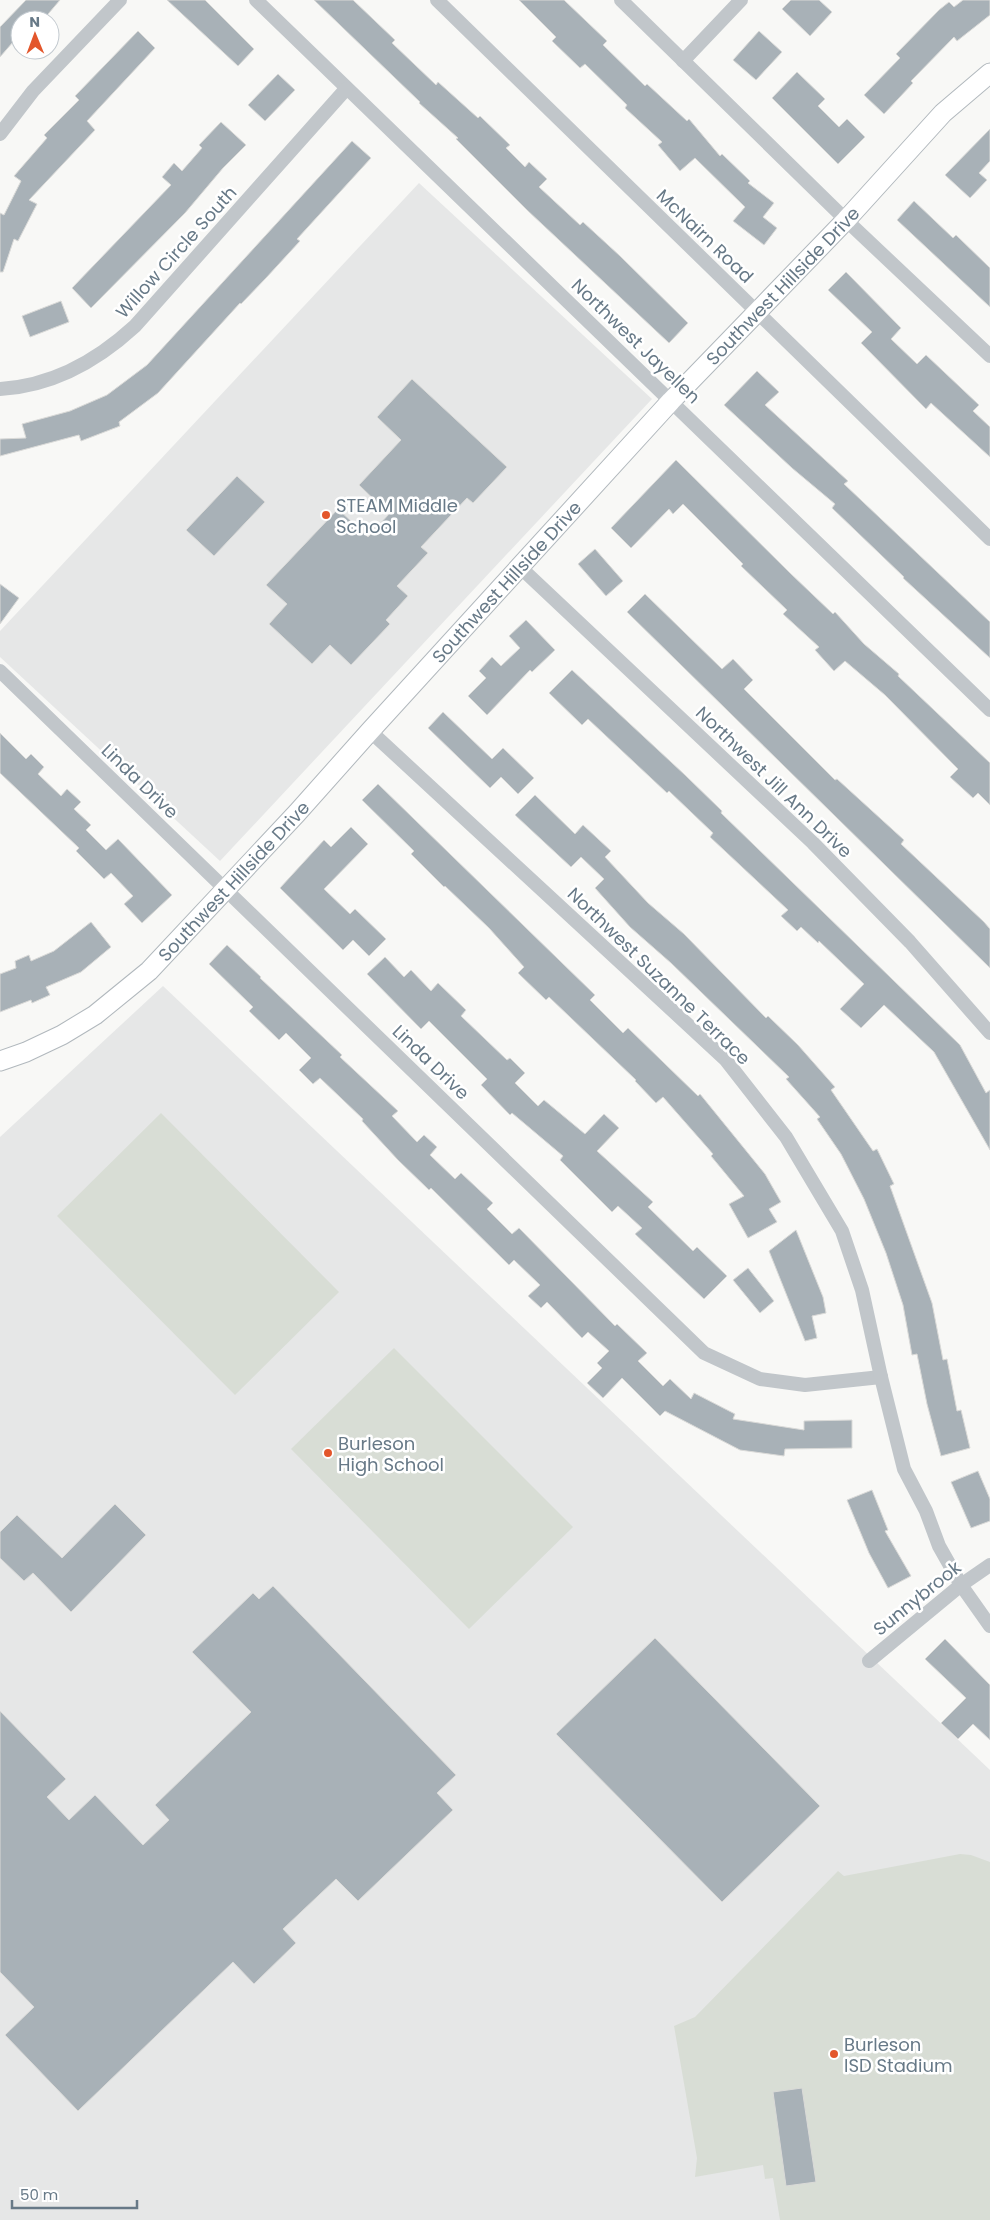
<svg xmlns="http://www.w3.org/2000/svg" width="990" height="2220" viewBox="0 0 990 2220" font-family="Poppins,sans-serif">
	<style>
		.built { fill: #e6e7e7 }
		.green { fill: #d8ddd5 }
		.building { fill: #a8b1b7; stroke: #dadad8 }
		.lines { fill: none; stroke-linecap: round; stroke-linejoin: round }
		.secondary-casing { stroke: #b1b8bd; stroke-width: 21 }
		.street { stroke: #c1c6ca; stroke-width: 14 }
		.secondary { stroke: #fff; stroke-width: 19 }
		.poi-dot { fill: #e3562b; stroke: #fff; stroke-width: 2 }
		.labels { text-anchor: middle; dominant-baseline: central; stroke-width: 5; stroke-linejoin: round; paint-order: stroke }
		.street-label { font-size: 18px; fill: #677987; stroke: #fff }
		.poi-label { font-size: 18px; fill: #677987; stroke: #fff; text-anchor: start }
	</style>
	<rect width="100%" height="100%" fill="#f8f8f6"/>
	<g class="built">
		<polygon points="419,183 652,399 220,861 0,657 0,631"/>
		<polygon points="163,986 990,1770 990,2220 0,2220 0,1137"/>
	</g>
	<g class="green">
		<polygon points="161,1113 339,1292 235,1395 57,1216"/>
		<polygon points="394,1348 573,1527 469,1629 291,1449"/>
		<polygon points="960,1854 971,1855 990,1862 990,2220 780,2220 773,2178 765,2179 763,2165 695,2177 697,2158 674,2026 695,2017 838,1871 844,1876"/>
	</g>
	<g class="building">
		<polygon points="26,0 60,0 43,20 20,20 20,34 0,57 0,27"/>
		<polygon points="167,0 205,0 254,49 238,66"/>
		<polygon points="314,0 353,0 395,40 392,43 436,85 438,82 478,118 480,116 510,145 506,148 525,167 529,162 547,179 539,187 580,225 583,222 620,256 688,323 669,343 527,210 456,139 458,138 419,103 420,102"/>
		<polygon points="519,0 564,0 607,41 603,45 645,86 647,84 687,121 689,119 720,156 722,154 750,181 748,183 774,203 763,217 777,228 764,245 733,221 745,207 695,158 680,171 658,145 662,142 625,108 627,105 585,64 580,68 552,41 556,37"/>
		<polygon points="791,0 819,0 832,12 810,36 782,9"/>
		<polygon points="963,0 990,0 990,15 957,41 954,37 911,81 913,83 884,114 864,95 900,58 896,54 939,10 949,2 954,7"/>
		<polygon points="138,31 155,48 87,121 95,130 29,200 37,204 18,241 14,239 3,272 0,272 0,213 4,215 21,181 14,176 47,138 44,135 79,100 75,96"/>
		<polygon points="759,31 782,52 756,80 733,60"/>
		<polygon points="797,72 825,99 818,106 839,127 847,119 865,137 838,164 772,98"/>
		<polygon points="278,74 295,90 265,121 248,105"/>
		<polygon points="221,122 246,145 223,168 185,213 91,308 72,288 171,185 162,177 174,163 182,171 202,148 199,145"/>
		<polygon points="990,129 990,161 979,173 987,180 970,198 945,175"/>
		<polygon points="352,141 371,158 297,239 300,241 266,278 241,304 240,303 158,393 119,422 120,426 81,441 79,435 0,456 0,439 26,438 22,424 70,411 107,395 147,365"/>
		<polygon points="914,201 953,238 956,235 990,268 990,307 897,220"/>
		<polygon points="846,272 901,328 891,339 917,364 926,355 979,405 973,411 990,427 990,457 931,403 926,409 861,343 872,332 828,290"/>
		<polygon points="61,301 69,322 30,337 22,316"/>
		<polygon points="757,371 779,392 765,405 848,481 844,484 990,622 990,658 903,578 904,577 832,508 835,504 792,468 724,405"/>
		<polygon points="412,379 507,467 473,503 467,498 421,547 428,553 397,586 408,596 386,620 390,624 351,665 330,645 312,664 269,624 287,604 266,585 338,509 368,537 389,514 359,485 401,440 377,417"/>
		<polygon points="676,460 790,573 833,614 835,612 864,644 899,674 898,676 990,763 990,805 978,793 973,798 950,777 958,769 885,695 845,661 834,671 815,650 819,647 783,614 787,610 741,566 743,564 683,504 673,514 669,509 631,548 611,528"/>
		<polygon points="237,476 265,502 214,556 186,530"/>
		<polygon points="595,549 623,581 606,596 578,564"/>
		<polygon points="0,584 19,598 0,624"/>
		<polygon points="645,594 722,669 733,659 753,680 744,689 835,780 837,779 904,840 901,844 984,922 990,929 990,968 627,612"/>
		<polygon points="526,620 555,650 532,672 530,670 487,715 468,696 486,678 479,671 492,657 501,666 520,648 509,636"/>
		<polygon points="572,670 685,775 722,811 721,813 960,1045 986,1093 990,1090 990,1150 934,1052 884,1005 861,1028 840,1009 864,984 819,941 818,943 801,927 797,931 781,916 788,910 710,837 713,833 669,791 667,793 588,719 582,725 549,693"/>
		<polygon points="443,712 492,759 503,748 534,778 518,794 501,777 490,788 428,728"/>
		<polygon points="0,733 26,759 31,754 44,767 38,774 61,796 67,789 81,802 74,809 91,825 86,830 106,850 118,839 172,895 142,923 124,904 133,896 111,873 104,879 76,851 79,848 0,773"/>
		<polygon points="378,784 595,995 590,1000 623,1033 628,1028 698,1096 700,1094 765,1174 781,1202 769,1209 777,1222 748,1238 729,1204 744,1196 711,1156 713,1154 663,1097 656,1103 635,1081 636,1080 549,997 546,1000 518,973 524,967 489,928 445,886 444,887 411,854 414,851 362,800"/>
		<polygon points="535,795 575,834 583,825 611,851 605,857 648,903 684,934 766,1018 768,1016 798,1045 835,1087 831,1090 873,1151 877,1149 894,1184 890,1186 932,1303 943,1360 947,1359 957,1411 961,1410 970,1448 941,1456 927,1404 917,1354 912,1355 903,1305 886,1253 864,1199 841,1154 817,1119 820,1117 786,1079 789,1077 671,963 630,927 595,888 604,879 581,857 571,867 515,815"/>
		<polygon points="351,827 368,844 324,889 350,914 355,909 386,939 369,956 353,940 343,950 280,888 324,840 331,847"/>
		<polygon points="91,922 111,947 81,972 46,987 50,995 32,1003 31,1000 0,1012 0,974 16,968 15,961 29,955 31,961 54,951"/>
		<polygon points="227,945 261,977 260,978 342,1055 340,1057 398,1111 392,1116 417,1142 424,1135 437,1147 430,1155 455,1179 461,1173 493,1203 487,1209 512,1234 519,1228 615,1326 617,1324 647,1353 638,1361 663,1386 670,1379 691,1399 694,1393 735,1414 733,1419 804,1430 804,1421 852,1420 852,1448 785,1449 784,1456 740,1450 665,1411 660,1416 622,1378 603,1398 587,1383 602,1368 597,1363 609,1351 588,1332 582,1338 547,1302 541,1308 528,1296 540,1285 514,1260 509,1265 431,1188 429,1190 398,1160 362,1121 363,1119 320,1078 313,1084 299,1070 311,1058 286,1033 279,1040 249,1011 253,1007 209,964"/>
		<polygon points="385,957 404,977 411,970 431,991 438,983 466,1010 461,1016 507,1060 510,1058 525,1073 515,1083 538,1106 544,1100 585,1134 604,1114 619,1128 597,1151 653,1202 648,1207 693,1251 697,1247 727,1276 704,1299 635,1234 642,1228 618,1206 612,1212 560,1160 563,1156 512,1113 510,1115 481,1085 487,1079 429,1021 421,1029 367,974"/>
		<polygon points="796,1230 823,1297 826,1313 812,1316 817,1338 805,1341 769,1251"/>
		<polygon points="748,1268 774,1301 760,1313 733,1280"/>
		<polygon points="978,1471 990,1499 990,1521 971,1528 951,1482"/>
		<polygon points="872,1490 888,1530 885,1531 911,1576 888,1588 869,1553 847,1500"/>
		<polygon points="115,1504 146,1535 71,1612 33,1573 24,1581 0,1558 0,1532 17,1515 62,1558"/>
		<polygon points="273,1586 456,1775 437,1793 453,1810 358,1901 336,1879 283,1929 296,1943 254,1984 233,1962 78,2111 5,2035 34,2007 0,1972 0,1711 66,1779 47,1797 69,1820 95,1795 143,1845 169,1820 155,1805 251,1712 192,1652 253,1593 259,1599"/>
		<polygon points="655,1638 820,1806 722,1902 556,1734"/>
		<polygon points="945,1639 990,1685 990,1740 973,1724 958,1739 941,1723 966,1698 925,1659"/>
		<polygon points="802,2088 816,2182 786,2186 773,2092"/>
	</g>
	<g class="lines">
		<defs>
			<g id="secondary">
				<path id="s1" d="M0 1061 26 1052 62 1035 95 1015 149 971 297 813 370 731 671 401 846 220 943 113 990 73"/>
			</g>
		</defs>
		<use href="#secondary" class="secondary-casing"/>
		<g class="street">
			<polyline points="256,0 990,710"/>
			<polyline points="437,0 990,539"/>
			<polyline points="621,0 846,220 990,356"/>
			<polyline points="683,61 741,0"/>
			<polyline points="0,134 33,91 120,0"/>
			<path d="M0 389C53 386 97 361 135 326L346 89"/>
			<polyline points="521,568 813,843 910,942 990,1033"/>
			<polyline points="0,671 704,1353 760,1379 805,1385 881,1377"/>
			<polyline points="370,731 725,1059 786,1137 842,1231 862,1290 881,1377 904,1469 926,1511 939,1546 961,1585 990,1626"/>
			<polyline points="869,1661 961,1585 990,1565"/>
		</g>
		<use href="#secondary" class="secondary"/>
	</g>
	<g class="poi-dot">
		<circle cx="326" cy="515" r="5"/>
		<circle cx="328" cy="1453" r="5"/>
		<circle cx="834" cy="2054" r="5"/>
	</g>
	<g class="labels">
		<g class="street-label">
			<text transform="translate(705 236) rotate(44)">McNairn Road</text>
			<text transform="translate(176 252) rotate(-48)">Willow Circle South</text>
			<text stroke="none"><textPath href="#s1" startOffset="1109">Southwest Hillside Drive</textPath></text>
			<text transform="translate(636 341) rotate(44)">Northwest Jayellen</text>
			<text stroke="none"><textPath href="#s1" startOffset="704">Southwest Hillside Drive</textPath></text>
			<text transform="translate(140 781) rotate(44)">Linda Drive</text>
			<text transform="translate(774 782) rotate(44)">Northwest Jill Ann Drive</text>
			<text stroke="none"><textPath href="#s1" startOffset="299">Southwest Hillside Drive</textPath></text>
			<text transform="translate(659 976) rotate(44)">Northwest Suzanne Terrace</text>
			<text transform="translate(431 1062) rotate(44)">Linda Drive</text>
			<text transform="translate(917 1598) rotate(-39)">Sunnybrook</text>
		</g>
		<g class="poi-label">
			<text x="336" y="505">STEAM Middle<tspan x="336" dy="21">School</tspan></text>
			<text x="338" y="1443">Burleson<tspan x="338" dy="21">High School</tspan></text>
			<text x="844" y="2044">Burleson<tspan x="844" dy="21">ISD Stadium</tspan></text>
		</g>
	</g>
	<g transform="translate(35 35) rotate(359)"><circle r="24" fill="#ffffff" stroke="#c2c9cf"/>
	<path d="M0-4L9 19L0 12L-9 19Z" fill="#e3562b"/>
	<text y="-8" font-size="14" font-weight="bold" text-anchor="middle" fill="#677987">N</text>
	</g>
	<path d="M12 2200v8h125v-8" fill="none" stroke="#677987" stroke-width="2.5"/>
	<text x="20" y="2200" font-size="15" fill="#677987" stroke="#ffffff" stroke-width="4" paint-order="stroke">50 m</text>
</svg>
